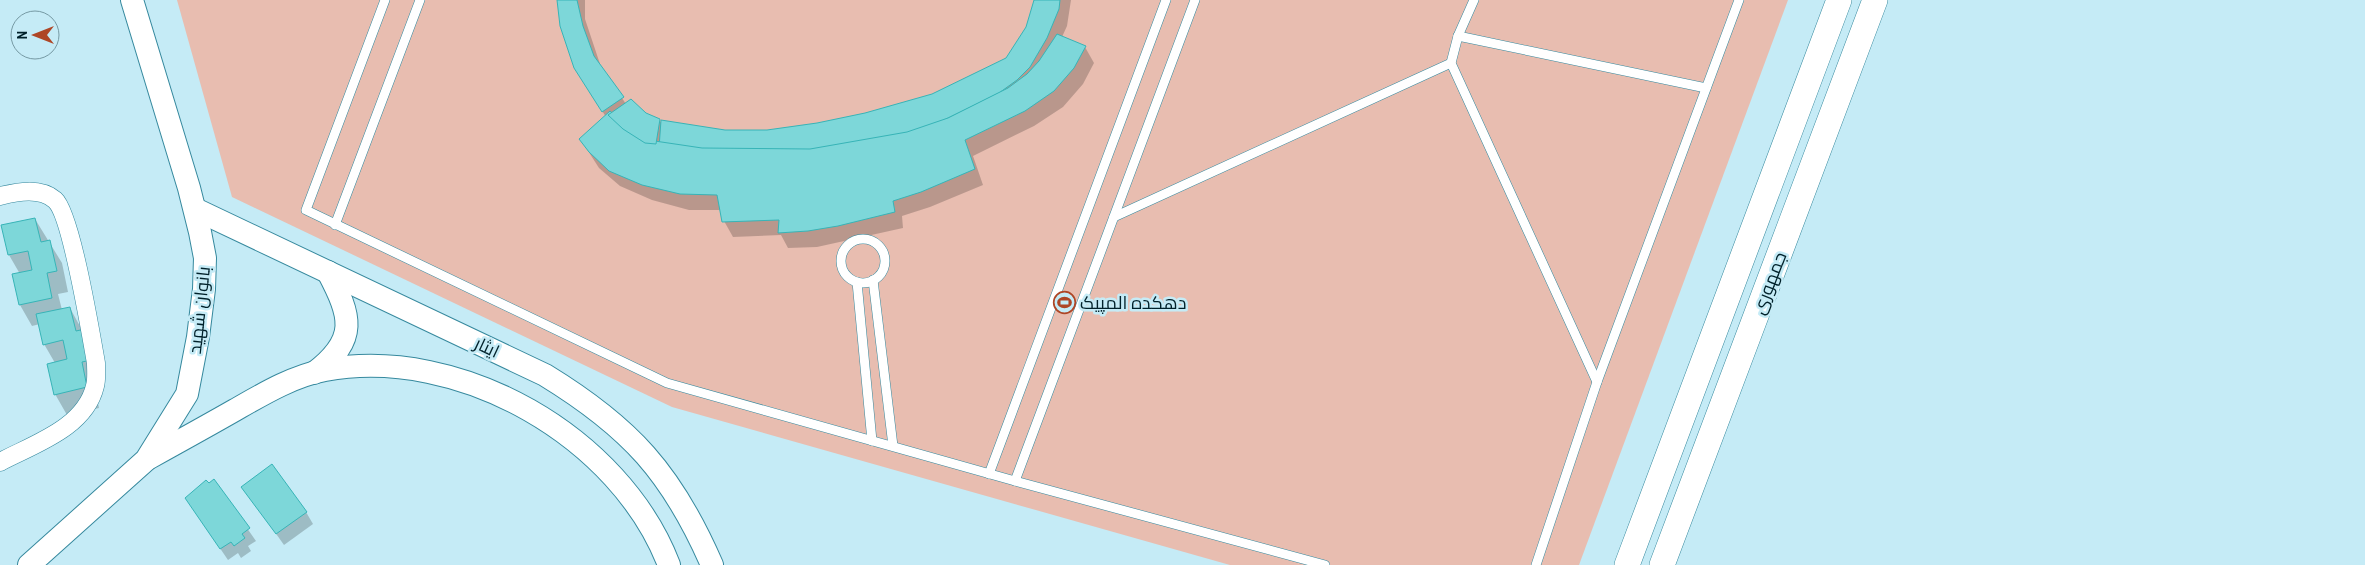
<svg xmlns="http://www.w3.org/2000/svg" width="2365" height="565" viewBox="0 0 2365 565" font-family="'Archivo Narrow',Cairo,sans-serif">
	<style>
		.green { fill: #e8bdb0 }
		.shadow { fill: #0003 }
		.building { fill: #7dd7d9; stroke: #37b4b7 }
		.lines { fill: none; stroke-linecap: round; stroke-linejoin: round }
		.service-casing { stroke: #36899e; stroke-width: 10 }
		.minor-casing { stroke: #36899e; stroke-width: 19 }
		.tertiary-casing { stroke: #36899e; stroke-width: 24 }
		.secondary-casing { stroke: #36899e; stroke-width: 26 }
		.service { stroke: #fff; stroke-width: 9 }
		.minor { stroke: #fff; stroke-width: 18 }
		.tertiary { stroke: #fff; stroke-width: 22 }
		.secondary { stroke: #fff; stroke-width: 25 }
		.labels { text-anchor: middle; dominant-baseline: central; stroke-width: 5; stroke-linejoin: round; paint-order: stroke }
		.street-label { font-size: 18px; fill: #00212a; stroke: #c5ebf6 }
		.poi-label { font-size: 18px; fill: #00212a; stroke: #c5ebf6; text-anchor: start }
	</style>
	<rect width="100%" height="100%" fill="#c5ebf6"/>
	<polygon class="green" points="177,0 1788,0 1579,565 1230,565 672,407 232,197"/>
	<g class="shadow">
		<polygon points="558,0 585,0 585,19 601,67 626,104 660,122 724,131 768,131 817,124 901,106 932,96 1007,59 1027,28 1035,0 1071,0 1067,26 1062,37 1085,47 1094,63 1083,84 1063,107 1034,126 973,156 983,185 930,207 902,216 903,228 817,247 788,248 781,235 733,237 724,221 722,210 689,210 652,200 620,186 599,168 581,140 606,117 585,84"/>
		<polygon points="35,219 62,263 68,292 58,294 62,310 70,308 82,330 99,408 67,415 55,394 55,363 44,344 40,324 32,326 20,305 14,275 20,274 9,255 3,226"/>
		<polygon points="214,481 256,541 248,546 251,551 241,558 238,553 228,560 194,510 208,485"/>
		<polygon points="243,487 306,512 313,524 284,545"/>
	</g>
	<g class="building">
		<polygon points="557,0 577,0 583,26 594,56 624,97 602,112 574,68 560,26"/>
		<polygon points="1034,0 1060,0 1059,9 1047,38 1030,67 1017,80 999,93 938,123 897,137 802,154 695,153 659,148 661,120 725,130 767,130 817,123 865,113 932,94 1006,58 1026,27"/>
		<polygon points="1057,34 1086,46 1074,68 1054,91 1025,111 965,140 975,169 921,192 893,201 895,212 838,226 808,231 778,233 779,220 722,222 717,195 680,194 642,185 609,171 589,152 579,139 610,111 626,125 648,140 702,148 810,149 907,132 948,118 1008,88 1027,74 1039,61"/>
		<polygon points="631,99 646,113 660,119 656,144 645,143 623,129 608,115"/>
		<polygon points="35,218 41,242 50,240 57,271 47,273 52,298 19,305 12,274 32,270 28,251 8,255 1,225"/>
		<polygon points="70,307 76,331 85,329 91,360 82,362 87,387 54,395 47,364 67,359 63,340 43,345 36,314"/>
		<polygon points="272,464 307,512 276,534 241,487"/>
		<polygon points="214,479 250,528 242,534 245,538 234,546 231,542 220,549 185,498 206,480 209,483"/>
	</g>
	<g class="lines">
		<defs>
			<g id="service">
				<polyline points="385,0 306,210 667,383 1015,481 1325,565"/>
				<polyline points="1474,0 1458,36 1451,63 1597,382"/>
				<polyline points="1458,36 1706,88"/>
				<polyline points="1114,217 1451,63"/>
				<polyline points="335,225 420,0"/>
				<circle cx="863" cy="261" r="22"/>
				<polyline points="873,280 893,446"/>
				<polyline points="857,282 872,441"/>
				<polyline points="989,474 1166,0"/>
				<polyline points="1015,481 1195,0"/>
				<polyline points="1536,565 1597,382 1739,0"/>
			</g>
			<path id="minor" d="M0 196C17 192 40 187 55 200 71 214 91 335 96 363 96 370 97 379 95 386 85 428 34 444 0 462"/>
			<g id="tertiary">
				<path d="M195 209 545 375C630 427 672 473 712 565"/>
				<path d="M314 373C359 339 351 316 328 272"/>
				<path d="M149 458C178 442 207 426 235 410 263 394 293 376 325 370 460 345 620 437 669 565"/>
				<polyline points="29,565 146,460 187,394 198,337 204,289 205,258 200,232 189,188 132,0"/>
			</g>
			<g id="secondary">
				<polyline points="1627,565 1839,0"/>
				<polyline points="1662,565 1875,0"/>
			</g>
		</defs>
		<use href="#service" class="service-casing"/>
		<use href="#minor" class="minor-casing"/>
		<use href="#tertiary" class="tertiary-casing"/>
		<use href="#secondary" class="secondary-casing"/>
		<use href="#service" class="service"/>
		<use href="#minor" class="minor"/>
		<use href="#tertiary" class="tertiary"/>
		<use href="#secondary" class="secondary"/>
	</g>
	<defs>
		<symbol id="stadium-ring" viewBox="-11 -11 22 22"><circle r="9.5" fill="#c5ebf6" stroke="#ae4626" stroke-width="1.5"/><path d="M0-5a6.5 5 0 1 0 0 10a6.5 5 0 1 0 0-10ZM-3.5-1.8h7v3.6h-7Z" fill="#ae4626"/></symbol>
	</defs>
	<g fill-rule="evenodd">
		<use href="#stadium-ring" x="1052" y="290" width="25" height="25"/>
	</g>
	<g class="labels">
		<g class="street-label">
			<text transform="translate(1769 283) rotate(-69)">جمهوری</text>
			<text transform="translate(199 310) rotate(-84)">بانوان شهید</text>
			<text transform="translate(487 347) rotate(25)">ایثار</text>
		</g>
		<g class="poi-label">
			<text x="1080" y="302">دهکده المپیک</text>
		</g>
	</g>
	<g transform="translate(35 35) rotate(270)"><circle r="24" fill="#c5ebf6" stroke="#769aa4"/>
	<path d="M0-4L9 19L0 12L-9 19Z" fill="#ae4626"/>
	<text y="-8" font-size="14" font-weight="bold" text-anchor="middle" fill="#00212a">N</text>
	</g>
</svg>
